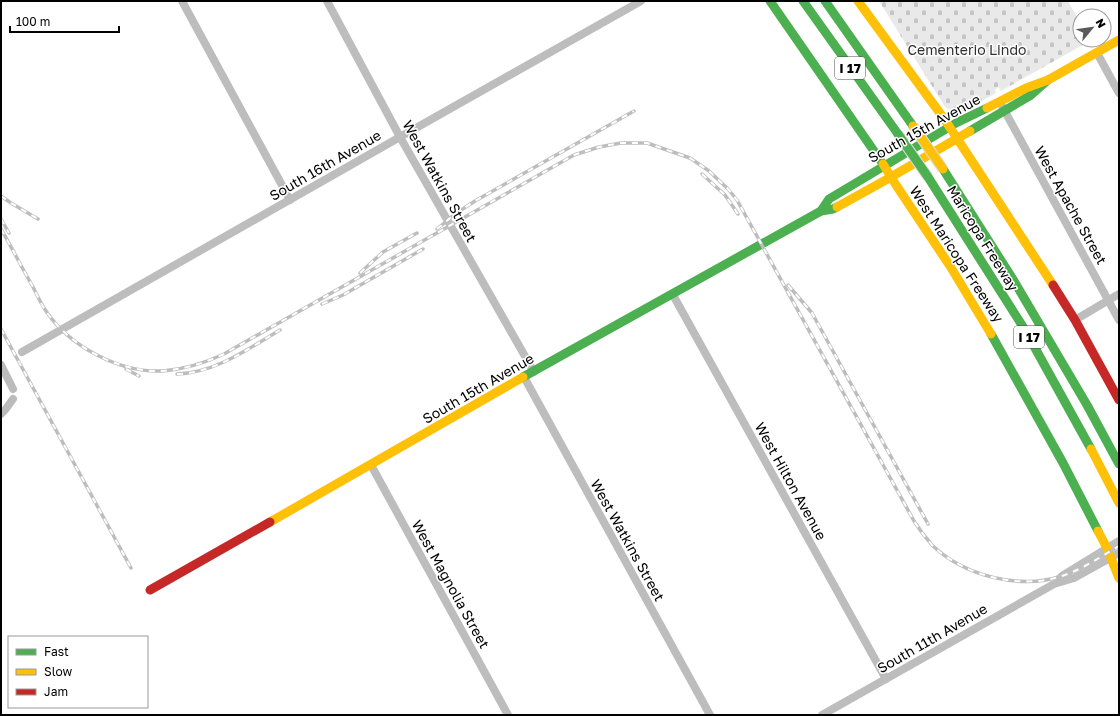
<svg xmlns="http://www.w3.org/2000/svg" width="1120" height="716" viewBox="0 0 1120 716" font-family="'Golos Text',sans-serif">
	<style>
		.cemetery { fill: url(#cemetery-stones) }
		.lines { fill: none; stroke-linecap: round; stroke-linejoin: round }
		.canal { stroke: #bbb; stroke-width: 8 }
		.street { stroke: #bdbdbd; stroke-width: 8 }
		.fast { stroke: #4caf50; stroke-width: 9 }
		.slow { stroke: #ffc107; stroke-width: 9 }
		.jam { stroke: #c62828; stroke-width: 9 }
		.rail-casing { stroke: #bdbdbd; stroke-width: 3.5 }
		.rail { stroke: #fff; stroke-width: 2; stroke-dasharray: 6; stroke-linecap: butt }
		.fast-bridge-casing { stroke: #dbdbdb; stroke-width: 11; stroke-linecap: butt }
		.slow-bridge-casing { stroke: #dbdbdb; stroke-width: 11; stroke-linecap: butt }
		.fast-bridge { stroke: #4caf50; stroke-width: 9 }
		.slow-bridge { stroke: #ffc107; stroke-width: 9 }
		.labels { text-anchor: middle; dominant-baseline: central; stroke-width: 3; stroke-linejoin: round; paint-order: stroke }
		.shield { fill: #fff; stroke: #4c4c4c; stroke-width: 1 }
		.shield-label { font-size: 13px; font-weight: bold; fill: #000 }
		.park-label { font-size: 14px; fill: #2e2e2e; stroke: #fff }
		.street-label { font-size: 14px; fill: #000; stroke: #fff }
	</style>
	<defs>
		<pattern id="cemetery-stones" width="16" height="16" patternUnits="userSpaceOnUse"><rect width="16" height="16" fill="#e9e9e9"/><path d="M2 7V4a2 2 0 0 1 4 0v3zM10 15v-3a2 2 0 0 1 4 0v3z" fill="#c6c6c6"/></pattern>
	</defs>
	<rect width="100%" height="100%" fill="#fff"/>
	<polygon class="cemetery" points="879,1 1068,1 1080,23 1080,40 1090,40 1090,41 1001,91 998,87 995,90 996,93 958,114 945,107"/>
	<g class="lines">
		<g class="canal">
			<polyline points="1,365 13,389"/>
			<polyline points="1,414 5,410 13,399"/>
		</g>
		<g class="street">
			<polyline points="182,1 290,200"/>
			<polyline points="327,1 400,137 534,372"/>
			<polyline points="1097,53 1119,93"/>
			<polyline points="1002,106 1119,320"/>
			<polyline points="673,295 886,679"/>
			<polyline points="1075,320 1119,294"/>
			<polyline points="22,352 400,137 641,1"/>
			<polyline points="524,377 710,715"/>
			<polyline points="371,465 508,715"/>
			<polyline points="1057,581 1062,576 1119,541"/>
			<polyline points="822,715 1054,584 1074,578 1119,553"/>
		</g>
		<g class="fast">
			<polyline points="770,1 883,164"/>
			<polyline points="803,1 898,134"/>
			<polyline points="825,1 913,126"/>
			<polyline points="970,131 1031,95 1048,80"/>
			<polyline points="943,169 1014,281 1087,405 1119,464"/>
			<polyline points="928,177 1025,330 1091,449"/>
			<polyline points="821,211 829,199 956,123 987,108"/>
			<polyline points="991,334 1063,463 1098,531"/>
			<polyline points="523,377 821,211 833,209 837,207"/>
		</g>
		<g class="slow">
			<polyline points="858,1 945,120 1053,285"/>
			<polyline points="987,108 1026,88 1048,80 1119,40"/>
			<polyline points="883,164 896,185 950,266 991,334"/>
			<polyline points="837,207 884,181 970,131"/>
			<polyline points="1091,449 1119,503"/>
			<polyline points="270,522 523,377"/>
			<polyline points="1098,531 1107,548 1119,578"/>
		</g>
		<g class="jam">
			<polyline points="1053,285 1075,320 1119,400"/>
			<polyline points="150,590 270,522"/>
		</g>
		<defs>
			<g id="rail">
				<polyline points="702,174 725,195 738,214"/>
				<polyline points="1,196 11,203 38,219"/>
				<polyline points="1,219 9,233"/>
				<path d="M1 229C12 248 22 268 33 287 37 295 41 304 46 311 70 347 120 373 163 371 185 369 205 363 224 354L574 155 599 147 621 143H647L690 158 709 171 728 189 737 200 914 521C919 529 925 537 932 545 964 576 1020 590 1062 576 1083 569 1100 557 1119 546"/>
				<polyline points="437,229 455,214 475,201 634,111"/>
				<polyline points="360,273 383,252 417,233"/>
				<polyline points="788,285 812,313 928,524"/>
				<polyline points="322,304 343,295 423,249"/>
				<polyline points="1,329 131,568"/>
				<polyline points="126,369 139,376"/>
				<path d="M177 374C215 373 248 349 280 330"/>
			</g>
		</defs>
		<use href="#rail" class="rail-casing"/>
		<use href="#rail" class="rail"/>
		<defs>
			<polyline id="fast-bridge" points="898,134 928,177"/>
			<polyline id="slow-bridge" points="913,126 943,169"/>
		</defs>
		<use href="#fast-bridge" class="fast-bridge-casing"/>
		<use href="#slow-bridge" class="slow-bridge-casing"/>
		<use href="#fast-bridge" class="fast-bridge"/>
		<use href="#slow-bridge" class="slow-bridge"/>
	</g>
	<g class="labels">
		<g class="shield">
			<rect x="835" y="57" width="30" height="22" rx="3"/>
			<rect x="1014" y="326" width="30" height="22" rx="3"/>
		</g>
		<g class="shield-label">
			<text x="850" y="68">I 17</text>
			<text x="1029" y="337">I 17</text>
		</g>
		<g class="park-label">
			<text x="967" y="49">Cementerio Lindo</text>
		</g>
		<g class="street-label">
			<text transform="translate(924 128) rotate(-29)">South 15th Avenue</text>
			<text transform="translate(325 165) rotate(-30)">South 16th Avenue</text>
			<text transform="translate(440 181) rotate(61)">West Watkins Street</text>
			<text transform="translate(1071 205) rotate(61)">West Apache Street</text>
			<text transform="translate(983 238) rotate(58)">Maricopa Freeway</text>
			<text transform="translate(957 254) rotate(57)">West Maricopa Freeway</text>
			<text transform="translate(478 388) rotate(-30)">South 15th Avenue</text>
			<text transform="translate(791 481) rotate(61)">West Hilton Avenue</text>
			<text transform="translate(628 540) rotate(61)">West Watkins Street</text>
			<text transform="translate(451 584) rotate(61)">West Magnolia Street</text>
			<text transform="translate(932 638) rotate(-30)">South 11th Avenue</text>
		</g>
	</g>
	<rect width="1120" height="716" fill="none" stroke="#000000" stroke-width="4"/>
	<rect x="8" y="636" width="140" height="72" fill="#ffffff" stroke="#999999"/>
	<rect x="16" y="649" width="20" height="6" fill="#4caf50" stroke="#999999"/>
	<text x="44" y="656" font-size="12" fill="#000000">Fast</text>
	<rect x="16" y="669" width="20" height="6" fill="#ffc107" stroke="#999999"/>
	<text x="44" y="676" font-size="12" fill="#000000">Slow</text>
	<rect x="16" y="689" width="20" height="6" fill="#c62828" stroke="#999999"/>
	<text x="44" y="696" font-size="12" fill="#000000">Jam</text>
	<g transform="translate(1092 28) rotate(61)"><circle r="19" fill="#ffffff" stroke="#999999"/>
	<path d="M0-3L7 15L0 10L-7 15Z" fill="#595959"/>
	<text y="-6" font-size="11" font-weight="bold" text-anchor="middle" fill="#000000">N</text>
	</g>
	<path d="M10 26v6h109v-6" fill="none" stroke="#000000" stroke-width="2"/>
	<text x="16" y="26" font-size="12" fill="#000000" stroke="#ffffff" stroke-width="3" paint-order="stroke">100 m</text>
</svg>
